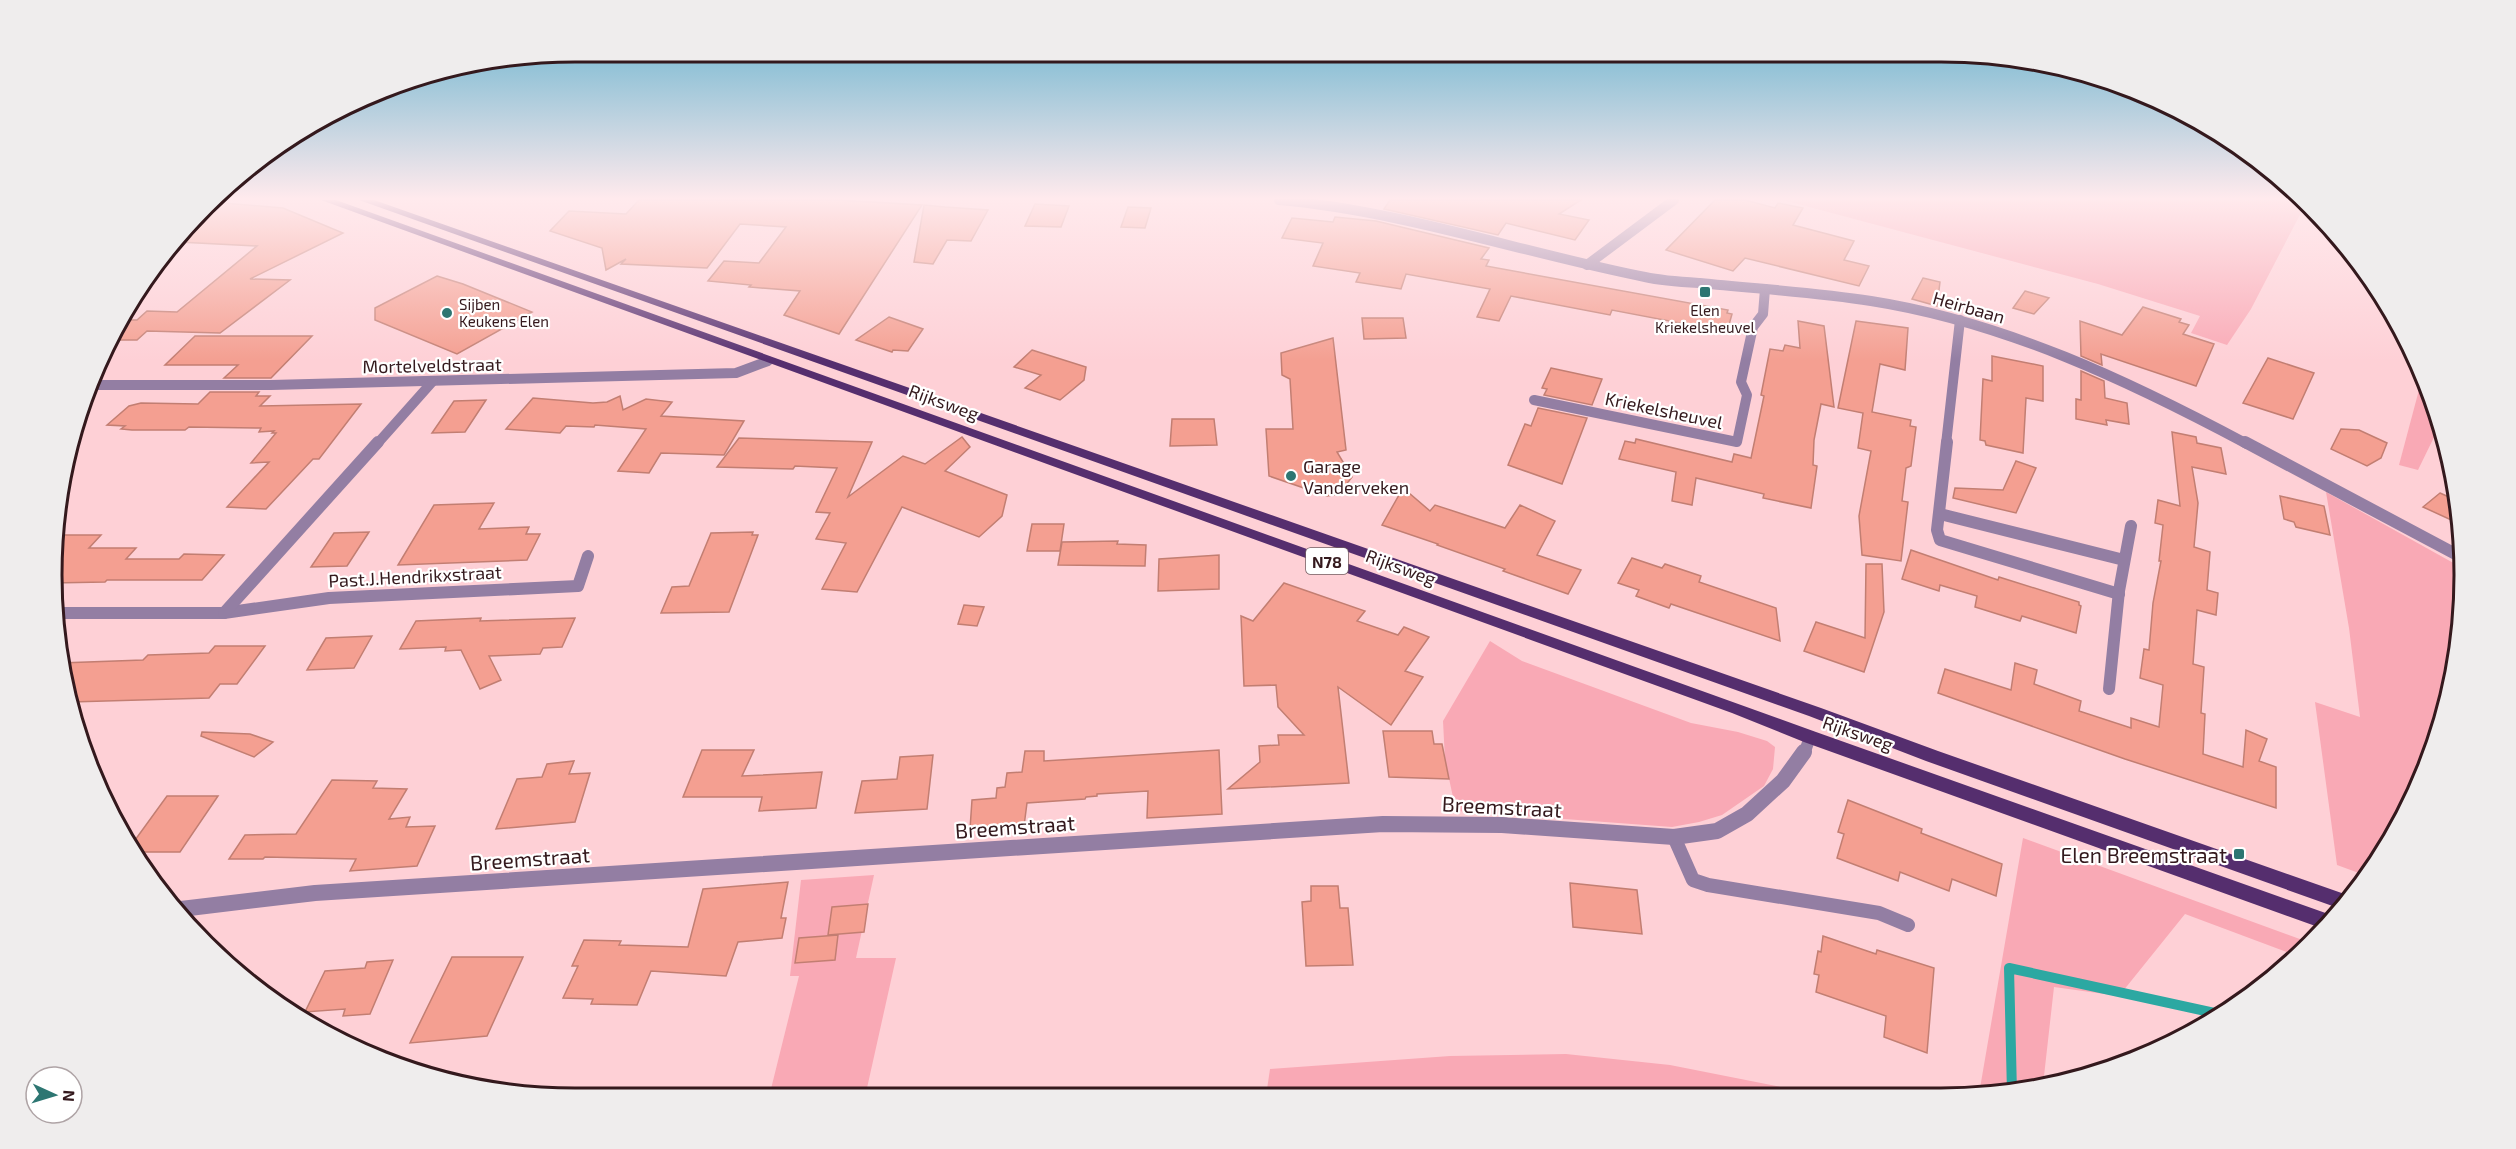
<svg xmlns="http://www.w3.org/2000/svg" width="2516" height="1149" viewBox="0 0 2516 1149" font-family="'Exo 2',sans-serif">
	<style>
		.green { fill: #f9a9b5 }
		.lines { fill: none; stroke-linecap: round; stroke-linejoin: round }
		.stream { stroke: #2ca8a2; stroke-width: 10 }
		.building { fill: #f49f91; stroke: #c27e72; stroke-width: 1.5 }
		.service { stroke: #937ea3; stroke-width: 14 }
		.minor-far2 { stroke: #937ea3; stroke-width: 10 }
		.minor-far1 { stroke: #937ea3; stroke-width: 12 }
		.minor { stroke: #937ea3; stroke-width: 16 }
		.primary { fill: #552e6e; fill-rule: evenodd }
		.poi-dot { fill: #2d7672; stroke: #fff; stroke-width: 2 }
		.labels { text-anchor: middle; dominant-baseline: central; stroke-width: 4.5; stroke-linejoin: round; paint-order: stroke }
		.far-poi-label { font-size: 15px; fill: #34191d; stroke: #fff; text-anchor: start }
		.shield { fill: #fff; stroke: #715e61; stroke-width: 1.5 }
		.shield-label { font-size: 16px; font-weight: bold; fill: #34191d }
		.street-label { font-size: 18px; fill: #34191d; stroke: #fff }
		.poi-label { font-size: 18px; fill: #34191d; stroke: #fff; text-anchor: start }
		.near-street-label { font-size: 21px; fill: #34191d; stroke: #fff }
		.near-poi-label { font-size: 21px; fill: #34191d; stroke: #fff; text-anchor: end }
		.rim { fill: none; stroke: #34191d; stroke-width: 3 }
	</style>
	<rect width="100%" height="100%" fill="#fed0d6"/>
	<g class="green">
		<polygon points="1783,200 2306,200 2307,201 2251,309 2227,345 2191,333 2200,316 2098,284"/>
		<polygon points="2424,371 2443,432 2437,431 2418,470 2399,465"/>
		<polygon points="2326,492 2457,565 2462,601 2455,676 2425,775 2367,876 2337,865 2315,702 2360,717 2349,628"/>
		<polygon points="1490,641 1522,661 1691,723 1738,732 1767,741 1775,747 1773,769 1764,786 1722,815 1699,822 1672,827 1456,811 1445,760 1443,721"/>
		<polygon points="2023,838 2308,942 2295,955 2185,914 2119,996 2054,987 2043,1085 2010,1093 1979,1094"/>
		<polygon points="874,875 856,958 896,958 865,1097 769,1097 799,976 790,976 801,880"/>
		<polygon points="1566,1054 1670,1065 1816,1094 1266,1096 1270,1069 1450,1056"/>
	</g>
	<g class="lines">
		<g class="stream">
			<polyline points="2012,1093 2009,968 2219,1014"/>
			<polyline points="1637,1095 1680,1095"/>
		</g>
	</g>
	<g class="building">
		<polygon points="639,200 839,200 922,205 839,334 784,315 800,291 749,287 751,285 708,281 724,261 759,263 786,227 740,224 707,268 621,264 626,259 606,270 602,248 550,231 569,211 626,214"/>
		<polygon points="1390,200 1581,200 1559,214 1589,220 1575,240 1506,223 1498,235 1384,209"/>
		<polygon points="1715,200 1745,200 1775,208 1778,203 1803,208 1793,225 1854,241 1844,260 1869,266 1859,286 1745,258 1733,271 1666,250"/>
		<polygon points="212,202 283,208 343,233 250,279 290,280 220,333 147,331 137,340 111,340 115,328 125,320 137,320 147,311 177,312 257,246 179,242"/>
		<polygon points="1035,204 1069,206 1061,227 1025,226"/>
		<polygon points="924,205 945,207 988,210 971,241 947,240 933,264 914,262"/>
		<polygon points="1128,207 1151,208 1145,228 1121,227"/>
		<polygon points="1335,217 1376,221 1489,248 1481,259 1489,260 1486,266 1728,310 1727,313 1732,314 1727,332 1612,310 1610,315 1511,296 1499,321 1477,317 1490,289 1406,274 1401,289 1356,282 1360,273 1313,266 1323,243 1282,238 1292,218 1333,222"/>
		<polygon points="437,276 463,284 532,312 457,354 375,320 375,308"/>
		<polygon points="1923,278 1940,282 1937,306 1912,299"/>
		<polygon points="2025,291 2049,298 2034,314 2013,308"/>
		<polygon points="2143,307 2181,319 2179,322 2189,325 2183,334 2214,344 2196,386 2101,354 2102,365 2081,356 2080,321 2122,335"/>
		<polygon points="889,317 923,329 908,351 893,350 892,352 856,340"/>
		<polygon points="1362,318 1403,318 1406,338 1364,339"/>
		<polygon points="1798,321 1824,326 1834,407 1821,404 1814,440 1813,465 1817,466 1811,508 1763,498 1764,494 1696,478 1692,505 1672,501 1676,472 1619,459 1625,441 1635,443 1636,439 1732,462 1734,454 1751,458 1764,396 1761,395 1770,349 1783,351 1785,345 1800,348"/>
		<polygon points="1856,321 1908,328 1905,370 1880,364 1872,412 1911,420 1910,426 1916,427 1911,466 1906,468 1902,501 1908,502 1901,561 1862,555 1859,516 1871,451 1858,448 1863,413 1838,408"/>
		<polygon points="195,336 312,336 271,378 224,378 238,365 165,365"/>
		<polygon points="1333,338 1346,450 1337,452 1352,477 1339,494 1327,496 1269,476 1266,429 1293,429 1290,379 1282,375 1281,353"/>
		<polygon points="1032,350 1086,367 1084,380 1060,400 1025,388 1041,375 1014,367"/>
		<polygon points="1992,356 2043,366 2043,401 2026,398 2023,453 1986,445 1985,441 1980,440 1983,379 1992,381"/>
		<polygon points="2268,358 2314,373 2293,419 2243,403"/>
		<polygon points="1551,368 1602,379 1592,405 1544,395 1547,389 1542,388"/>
		<polygon points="2081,371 2104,381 2105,398 2127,403 2129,424 2106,420 2107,425 2076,419 2076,399 2081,400"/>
		<polygon points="210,392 259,392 256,396 270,396 260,406 361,404 319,459 313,459 266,509 227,507 269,462 251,463 276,433 272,433 274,431 259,432 261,428 189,427 185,430 132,430 121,429 125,426 107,425 129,406 141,403 198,404"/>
		<polygon points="620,396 623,410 646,399 672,402 661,416 744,421 724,455 661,453 649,473 618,471 646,429 595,425 594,427 566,426 560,433 506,429 533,398 593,403 607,402"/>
		<polygon points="486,400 465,432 432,433 454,401"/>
		<polygon points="1538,408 1587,418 1562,484 1508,465 1525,424 1531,426"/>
		<polygon points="1172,419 1214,419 1217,445 1170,446"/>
		<polygon points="2341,429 2359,430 2387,443 2381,458 2367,466 2331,449"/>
		<polygon points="2172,432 2196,437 2197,443 2221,448 2226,474 2192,467 2198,503 2194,547 2210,552 2207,590 2218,593 2216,615 2197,610 2193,664 2204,667 2201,713 2205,714 2203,754 2243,767 2246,730 2267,739 2259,761 2276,767 2276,808 2125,759 1938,693 1945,669 2011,690 2015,663 2037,670 2034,684 2081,701 2079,711 2131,728 2131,718 2159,727 2163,685 2140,678 2144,649 2149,650 2153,603 2161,561 2159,561 2163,525 2155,523 2158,500 2180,506"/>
		<polygon points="962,437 970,447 945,471 1007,495 1002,516 979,537 902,507 857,592 822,589 846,543 816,539 830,513 816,512 837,468 795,466 793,469 717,467 739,438 872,442 848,497 903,456 925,464"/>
		<polygon points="2016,461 2036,468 2016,513 1953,498 1955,488 2003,490"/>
		<polygon points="1403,493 1409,493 1430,511 1435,505 1505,528 1520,505 1555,521 1537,555 1581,570 1568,594 1503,571 1505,569 1437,545 1438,544 1382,525 1399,495"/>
		<polygon points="2440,493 2458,501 2460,524 2423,507"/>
		<polygon points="2280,496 2324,506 2330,535 2296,527 2294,522 2284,519"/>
		<polygon points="494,503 479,529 529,527 526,534 540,534 527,560 398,565 434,505"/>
		<polygon points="1032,524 1064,524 1060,551 1027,551"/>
		<polygon points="369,532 347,566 311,567 334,533"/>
		<polygon points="753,532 752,535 758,535 729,612 661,613 672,587 689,586 711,533"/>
		<polygon points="55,535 101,535 89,548 136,548 126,559 179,559 184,554 224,555 202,580 107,580 105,582 52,583"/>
		<polygon points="1118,541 1117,544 1146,545 1145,566 1058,565 1062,542"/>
		<polygon points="1911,550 1998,580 1999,577 2079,602 2079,605 2081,606 2076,633 2022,616 2020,621 1975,607 1977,596 1940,585 1939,591 1902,579"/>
		<polygon points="1219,555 1219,589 1158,591 1159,559"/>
		<polygon points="1632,558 1662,568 1665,564 1701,576 1699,582 1776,608 1780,641 1671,604 1669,608 1636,596 1639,590 1618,583"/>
		<polygon points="1866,564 1882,564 1884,612 1864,672 1804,651 1816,622 1865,638"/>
		<polygon points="1284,583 1365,611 1357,621 1398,635 1404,627 1429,637 1405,671 1423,677 1391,725 1338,687 1349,783 1228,789 1260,762 1259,746 1279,745 1278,735 1304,735 1278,707 1276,685 1244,686 1241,616 1253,621"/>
		<polygon points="964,605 984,607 977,626 958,624"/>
		<polygon points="481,618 480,621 575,618 562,647 543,648 540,654 489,656 501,680 480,689 461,650 445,651 446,647 400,649 416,621"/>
		<polygon points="372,636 354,668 307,670 326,638"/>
		<polygon points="215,646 265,646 237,684 220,684 209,698 71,702 61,676 60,663 143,660 148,655 209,653"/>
		<polygon points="1383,731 1432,731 1434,744 1442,744 1449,779 1389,777"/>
		<polygon points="202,732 250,734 273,742 254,757 201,736"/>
		<polygon points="702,750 754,750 742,776 822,772 816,808 759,811 762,797 683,797"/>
		<polygon points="1219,750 1222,814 1147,818 1148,791 1097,794 1097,796 1086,797 1085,799 1027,803 1024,826 970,829 972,800 996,798 997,788 1005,787 1007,773 1022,772 1025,751 1044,751 1044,761"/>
		<polygon points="933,755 927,809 855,813 862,781 897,779 900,757"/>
		<polygon points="574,761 569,774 590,773 575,822 496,829 517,779 542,777 547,764"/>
		<polygon points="332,780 377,781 373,788 407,789 389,819 410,817 406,827 435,826 417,866 350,871 356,859 265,857 263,859 229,859 245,835 296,834"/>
		<polygon points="167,796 218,796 180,852 134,852 130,847"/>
		<polygon points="1848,800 1922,829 1921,833 2002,864 1996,896 1952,879 1949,891 1900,872 1898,881 1837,858 1844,834 1838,832"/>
		<polygon points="788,882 781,918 786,918 782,938 738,942 726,976 651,971 637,1005 591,1004 593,999 563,998 578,966 572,966 584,940 621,941 619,945 688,947 703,889"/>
		<polygon points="1570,883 1637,890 1642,934 1573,927"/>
		<polygon points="1311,886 1338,886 1340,908 1348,908 1353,965 1306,966 1302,902 1311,901"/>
		<polygon points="868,904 864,932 828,935 832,907"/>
		<polygon points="838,935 835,960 795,963 799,938"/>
		<polygon points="1823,936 1876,954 1877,950 1934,968 1927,1053 1884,1037 1886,1016 1816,992 1819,975 1814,974 1818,951 1821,952"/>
		<polygon points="452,957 523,957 487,1036 410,1043"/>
		<polygon points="393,960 370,1014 343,1016 345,1009 305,1012 325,971 365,968 367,962"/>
	</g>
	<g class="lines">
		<polyline class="service" points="1674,837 1693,880 1708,885 1879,913 1908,925"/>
		<g class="minor-far2">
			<path d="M1279 200C1403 211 1523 253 1645 277 1663 281 1682 282 1700 283 1757 289 1815 292 1871 301 2005 322 2129 381 2247 444"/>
			<polyline points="1587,265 1674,200"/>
			<polyline points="94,385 271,385 736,373 768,361"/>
			<polyline points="1534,400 1737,442 1747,395 1741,382 1753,327 1763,314 1765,289"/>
			<polyline points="377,444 433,381"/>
			<polyline points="1946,444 1960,320"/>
		</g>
		<g class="minor-far1">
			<polyline points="1947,442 1937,530 1940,540 2119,594"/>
			<polyline points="2245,442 2463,558"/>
			<polyline points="1940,514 2124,560"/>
			<polyline points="55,613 224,613 329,598 578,586 588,556"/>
			<polyline points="224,613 378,442"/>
			<polyline points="2109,689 2119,591 2131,526"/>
			<polyline points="1804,754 1810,737"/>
		</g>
		<polyline class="minor" points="181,909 315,893 1383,824 1502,825 1674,837 1717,831 1747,814 1783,781 1804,752"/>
		<g class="primary">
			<polygon points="321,200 336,200 1816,732 2334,916 2321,928 1804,742 1732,713"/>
			<polygon points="359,200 374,200 1821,708 1938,751 2353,897 2341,909 1926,761 1809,716"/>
		</g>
	</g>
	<linearGradient id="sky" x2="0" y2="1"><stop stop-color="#5dafcc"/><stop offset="0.55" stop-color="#ffeaed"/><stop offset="1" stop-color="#ffeaed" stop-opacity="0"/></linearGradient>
	<rect width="2516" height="361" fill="url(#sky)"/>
	<g class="poi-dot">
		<rect x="1699" y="286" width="12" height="12" rx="3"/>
		<circle cx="447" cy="313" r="6"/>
		<circle cx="1291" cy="476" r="6"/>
		<rect x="2233" y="848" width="12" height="12" rx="3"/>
	</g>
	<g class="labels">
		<g class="far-poi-label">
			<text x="459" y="304">Sijben<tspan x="459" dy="17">Keukens Elen</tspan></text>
			<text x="1705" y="310" text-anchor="middle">Elen<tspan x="1705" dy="17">Kriekelsheuvel</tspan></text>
		</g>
		<rect class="shield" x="1306" y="548" width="42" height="26" rx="4.5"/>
		<g class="shield-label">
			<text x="1327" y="561">N78</text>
		</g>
		<g class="street-label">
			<text transform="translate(1969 307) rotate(16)">Heirbaan</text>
			<text transform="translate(432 365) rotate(-1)">Mortelveldstraat</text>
			<text transform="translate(944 402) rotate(20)">Rijksweg</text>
			<text transform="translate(1664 410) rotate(12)">Kriekelsheuvel</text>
			<text transform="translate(1401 567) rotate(20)">Rijksweg</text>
			<text transform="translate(415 576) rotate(-3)">Past.J.Hendrikxstraat</text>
			<text transform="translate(1858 733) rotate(19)">Rijksweg</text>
		</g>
		<g class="poi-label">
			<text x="1303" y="466">Garage<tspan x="1303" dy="21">Vanderveken</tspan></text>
		</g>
		<g class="near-street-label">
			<text transform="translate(1502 806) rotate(3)">Breemstraat</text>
			<text transform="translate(1015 826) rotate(-4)">Breemstraat</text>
			<text transform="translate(530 858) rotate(-4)">Breemstraat</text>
		</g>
		<g class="near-poi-label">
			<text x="2227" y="854">Elen Breemstraat</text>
		</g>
	</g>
	<path d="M0 0H2516V1149H0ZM575 62H1941A513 513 0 0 1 2454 575V575A513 513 0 0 1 1941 1088H575A513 513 0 0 1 62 575V575A513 513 0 0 1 575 62Z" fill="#efeded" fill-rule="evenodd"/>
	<path class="rim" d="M575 62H1941A513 513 0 0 1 2454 575V575A513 513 0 0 1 1941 1088H575A513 513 0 0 1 62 575V575A513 513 0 0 1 575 62Z"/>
	<g transform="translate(54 1095) rotate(94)"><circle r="28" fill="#ffffff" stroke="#aea3a5" stroke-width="1.5"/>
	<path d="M0-4.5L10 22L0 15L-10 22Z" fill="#2d7672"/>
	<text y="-9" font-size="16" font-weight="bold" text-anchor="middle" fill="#34191d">N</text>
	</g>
</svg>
